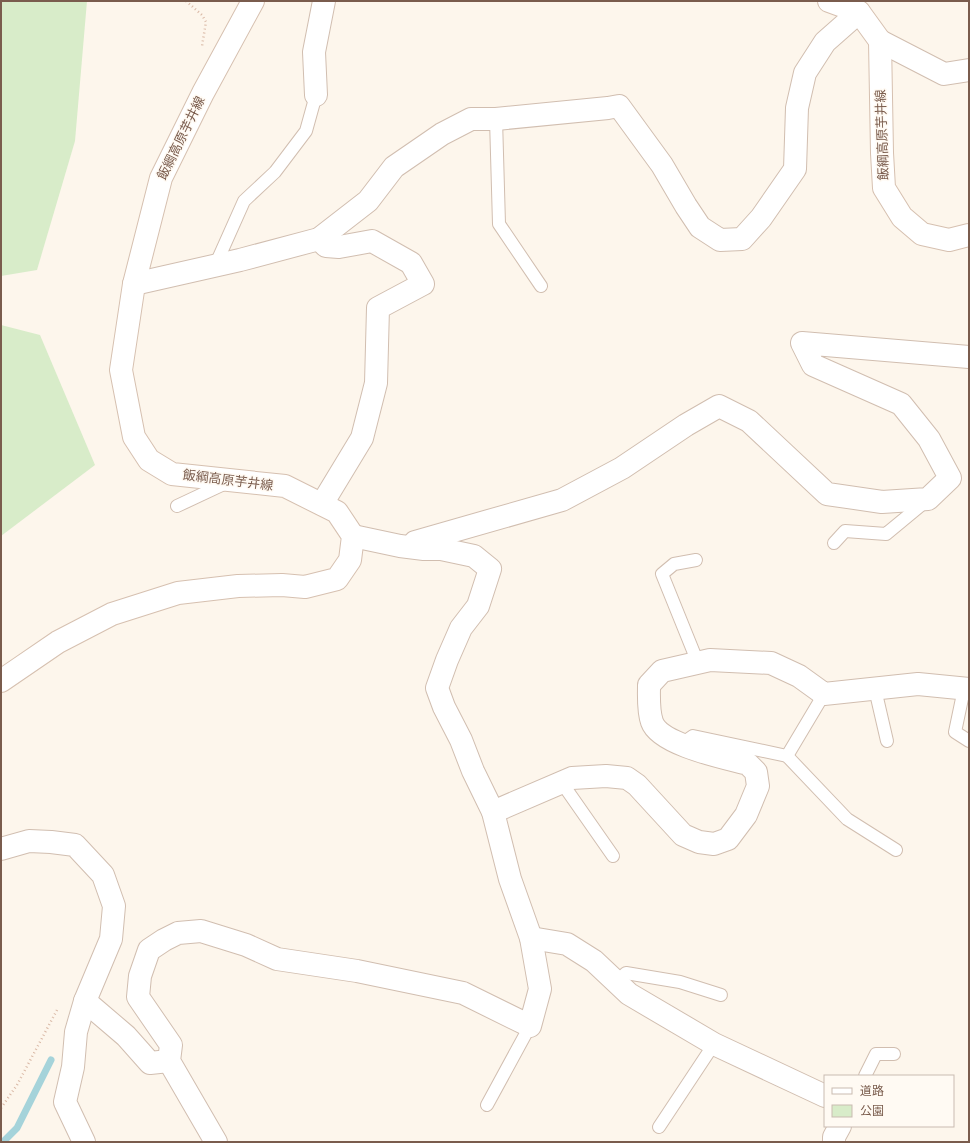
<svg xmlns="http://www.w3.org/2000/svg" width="970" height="1143" viewBox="0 0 970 1143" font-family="'Archivo Narrow','Noto Sans JP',sans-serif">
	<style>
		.green { fill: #d8ecc9 }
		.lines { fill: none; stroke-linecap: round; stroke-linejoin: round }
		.stream { stroke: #a5d3da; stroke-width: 7 }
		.service-casing { stroke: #d1beb0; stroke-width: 14 }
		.minor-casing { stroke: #d1beb0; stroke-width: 24 }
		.secondary-casing { stroke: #d6c0b0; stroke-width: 24 }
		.path { stroke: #d9b8a5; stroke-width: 2.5; stroke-dasharray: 1 3; stroke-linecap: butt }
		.service { stroke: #fff; stroke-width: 12 }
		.minor { stroke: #fff; stroke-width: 22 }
		.secondary { stroke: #fff; stroke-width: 22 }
		.labels { text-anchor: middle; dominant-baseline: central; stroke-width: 3; stroke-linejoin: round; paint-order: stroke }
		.street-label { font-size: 13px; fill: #7a5c4d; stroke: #fffaf3 }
	</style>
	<rect width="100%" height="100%" fill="#fdf6ec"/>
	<g class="green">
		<polygon points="1,1 87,1 75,141 37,270 1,276"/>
		<polygon points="1,325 40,335 95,465 1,536"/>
	</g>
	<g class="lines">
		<polyline class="stream" points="3,1142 17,1128 51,1060"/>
		<defs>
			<g id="service">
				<polyline points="496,119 499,224 541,286"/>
				<polyline points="215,266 244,201 275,172 306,131 316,95"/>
				<polyline points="177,506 226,483"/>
				<polyline points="834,543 845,531 886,534 926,501"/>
				<polyline points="696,560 674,564 662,574 698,663"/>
				<polyline points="875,689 887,741"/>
				<polyline points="964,689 955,732 969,741"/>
				<polyline points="680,745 693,736 787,756 824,694"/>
				<polyline points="787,756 847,819 896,850"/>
				<polyline points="562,783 613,856"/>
				<polyline points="616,982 626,973 680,982 721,995"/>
				<polyline points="865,1076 876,1054 894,1054"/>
				<polyline points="487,1105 530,1026"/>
				<polyline points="659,1127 714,1044"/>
			</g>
			<g id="minor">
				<polyline points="880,41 944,74 969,70"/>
				<polyline points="316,95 314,52 324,1"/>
				<polyline points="319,239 326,246 339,247 372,241 411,263 423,284 378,308 376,383 362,438 322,504"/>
				<polyline points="134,284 240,260 319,239 368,201 394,167 442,134 471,119 496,119 608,108 619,106 662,165 686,206 700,227 720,240 742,239 761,218 795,169 797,108 805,73 825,42 859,12"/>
				<polyline points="415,542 562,500 622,468 686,425 719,406 749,421 827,494 882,502 928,499 950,478 929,439 901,404 813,365 802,343 969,357"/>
				<path d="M493 812 572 778 606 776 627 778 637 785 683 835 699 842 714 844 728 839 746 815 758 786 756 772 748 764C726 758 660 745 652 722 648 711 649 697 649 685L662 671 710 660 771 663 799 676 824 694 918 684 969 689"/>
				<polyline points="1,849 29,841 51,842 75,845 103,875 114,906 111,939 85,1001 126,1036 150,1063 169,1061"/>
				<polyline points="531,938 567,944 594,961 629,994 714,1044 825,1096"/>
				<polyline points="84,1142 65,1102 73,1067 76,1032 85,1001"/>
				<polyline points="216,1142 169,1061 171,1045 138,997 140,976 149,950 164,940 178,933 201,931 246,945 277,959 357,971 463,993 530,1026 540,989 531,938 510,879 493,812 473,771 461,740 444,707 437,688 447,660 461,628 478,606 490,569 474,556 441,549 424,549 400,546 353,536"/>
				<polyline points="834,1142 834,1137 840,1126"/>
			</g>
			<g id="secondary">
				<polyline points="829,1 859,12 880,41 882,153 884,188 902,217 922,234 949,240 969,235"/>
				<polyline points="1,681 58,642 112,614 178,593 238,586 282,585 305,587 337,579 350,560 353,536 337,512 285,486 172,474 149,460 134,437 121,370 134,284 161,178 203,93 253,1"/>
			</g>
		</defs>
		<use href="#service" class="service-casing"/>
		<use href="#minor" class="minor-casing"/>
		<use href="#secondary" class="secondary-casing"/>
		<g class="path">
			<polyline points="186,1 202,15 206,22 202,46"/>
			<polyline points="1,1108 17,1085 57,1010"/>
		</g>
		<use href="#service" class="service"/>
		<use href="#minor" class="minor"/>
		<use href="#secondary" class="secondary"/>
	</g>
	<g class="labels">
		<g class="street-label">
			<text transform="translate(882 135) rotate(-92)">飯綱高原芋井線</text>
			<text transform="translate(181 138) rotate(-64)">飯綱高原芋井線</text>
			<text transform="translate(228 480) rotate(7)">飯綱高原芋井線</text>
		</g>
	</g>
	<rect width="970" height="1143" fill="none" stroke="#7a5c4d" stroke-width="4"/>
	<rect x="824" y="1075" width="130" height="52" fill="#fffaf3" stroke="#cabbb1"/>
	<rect x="832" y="1088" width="20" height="6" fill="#ffffff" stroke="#cabbb1"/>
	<text x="860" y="1095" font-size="12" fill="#7a5c4d">道路</text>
	<rect x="832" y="1105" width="20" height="12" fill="#d8ecc9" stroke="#cabbb1"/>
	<text x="860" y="1115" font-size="12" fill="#7a5c4d">公園</text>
</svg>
